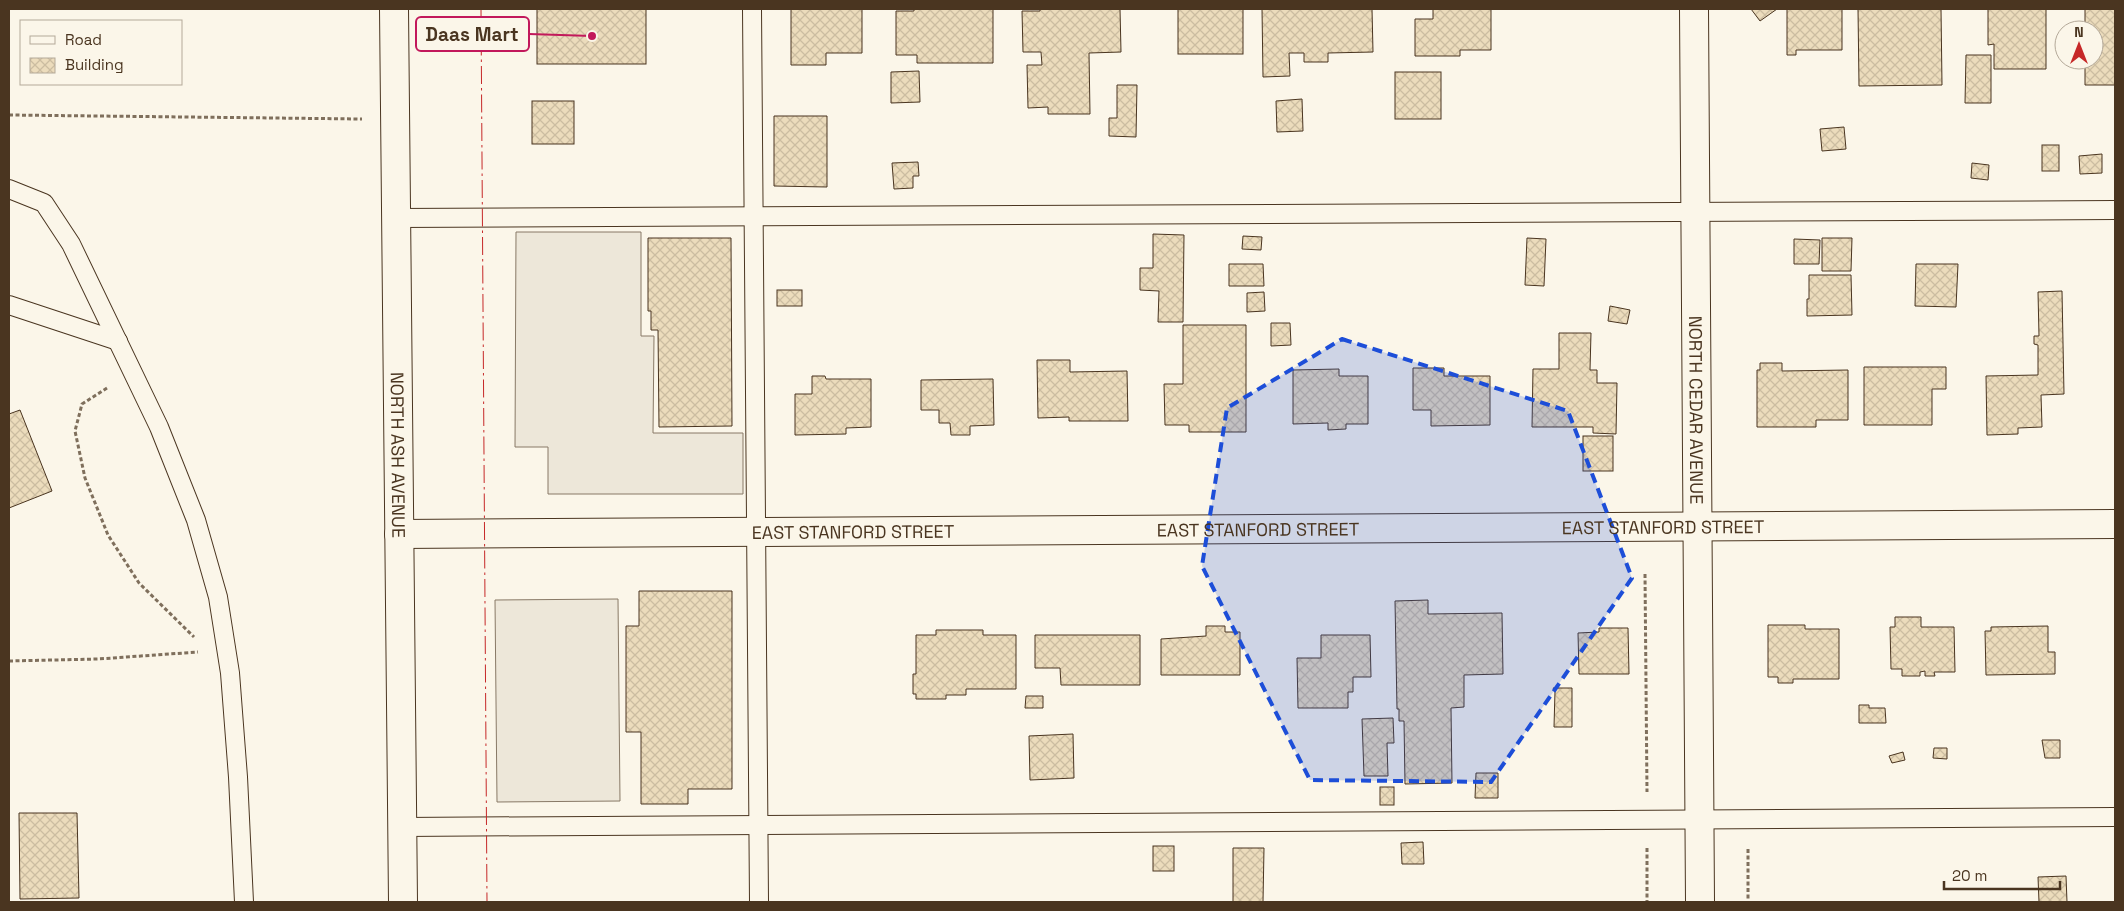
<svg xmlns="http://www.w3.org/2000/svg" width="2124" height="911" viewBox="0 0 2124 911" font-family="'Space Grotesk',sans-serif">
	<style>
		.parking { fill: #ede7d9; stroke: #887966 }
		.building { fill: url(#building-cross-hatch); stroke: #4a3520 }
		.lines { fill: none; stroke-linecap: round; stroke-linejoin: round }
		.lane-casing { stroke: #4a3520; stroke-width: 20 }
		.street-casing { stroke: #4a3520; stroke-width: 30 }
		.secondary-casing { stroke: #4a3520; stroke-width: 30 }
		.path { stroke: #7f6f5c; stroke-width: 3; stroke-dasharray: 4 2.5; stroke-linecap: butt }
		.lane { stroke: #fbf6e9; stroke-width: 18 }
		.street { stroke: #fbf6e9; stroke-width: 28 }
		.secondary { stroke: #fbf6e9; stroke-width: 28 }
		.power { stroke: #c62828; stroke-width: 1; stroke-dasharray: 18 4 2.5 4; stroke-linecap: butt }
		.marked { fill: #1d4ed8; fill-opacity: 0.2; stroke: #1d4ed8; stroke-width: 4; stroke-dasharray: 10 6; stroke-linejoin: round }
		.labels { text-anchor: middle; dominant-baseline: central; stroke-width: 4; stroke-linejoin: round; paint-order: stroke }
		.street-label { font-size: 18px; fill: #4a3520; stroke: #fbf6e9 }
		.leader { fill: none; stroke: #c2185b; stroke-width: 2 }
		.callout-dot { fill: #c2185b; stroke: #fbf6e9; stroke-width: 2 }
		.callout { fill: #fbf6e9; stroke: #c2185b; stroke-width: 2 }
		.callout-label { font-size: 19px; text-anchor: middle; font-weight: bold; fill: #4a3520 }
	</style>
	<defs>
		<pattern id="building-cross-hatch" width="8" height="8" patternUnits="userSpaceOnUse" patternTransform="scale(1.25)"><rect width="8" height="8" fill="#ecdcbc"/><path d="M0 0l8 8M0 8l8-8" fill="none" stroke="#ccbda1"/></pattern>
	</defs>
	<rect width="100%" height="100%" fill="#fbf6e9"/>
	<g class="parking">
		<polygon points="516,232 641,232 641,336 654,336 653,433 743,433 743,494 548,494 548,447 515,447"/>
		<polygon points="618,599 620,801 497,802 495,600"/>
	</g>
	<g class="building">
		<rect x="537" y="9" width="109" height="55"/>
		<polygon points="791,9 862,9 862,53 826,53 826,65 791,65"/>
		<polygon points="914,9 993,9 993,63 917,63 917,55 896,55 896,11 914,11"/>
		<polygon points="1040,9 1120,9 1121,52 1089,53 1090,114 1048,114 1048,107 1028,108 1027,65 1042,65 1041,52 1023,52 1022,11 1040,11"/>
		<rect x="1178" y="9" width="65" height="45"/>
		<polygon points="1262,9 1372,9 1373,52 1328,53 1328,62 1304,62 1304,53 1289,53 1290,76 1263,77"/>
		<polygon points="1433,9 1491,9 1491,50 1460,50 1460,56 1415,56 1415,19 1433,19"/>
		<polygon points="1751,9 1777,9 1760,21"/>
		<polygon points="1787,9 1842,9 1842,50 1796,50 1796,55 1787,55"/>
		<polygon points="1858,9 1941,9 1942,85 1859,86"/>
		<polygon points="1988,9 2046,9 2046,69 1994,69 1994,44 1988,45"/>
		<polygon points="2085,9 2115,9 2115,85 2085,85 2085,60 2094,60 2094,30 2085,30"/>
		<polygon points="1966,55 1991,55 1991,103 1965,103"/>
		<polygon points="919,71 920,102 891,103 891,72"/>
		<rect x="1395" y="72" width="46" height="47"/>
		<polygon points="1117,85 1137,85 1136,137 1109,136 1109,118 1117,118"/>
		<polygon points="1302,99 1303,131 1277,132 1276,101"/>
		<rect x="532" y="101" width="42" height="43"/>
		<polygon points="774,116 827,116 827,187 774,186"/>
		<polygon points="1844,127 1846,149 1822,151 1820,129"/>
		<rect x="2042" y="145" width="17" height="26"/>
		<polygon points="2102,154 2102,173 2080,174 2079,156"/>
		<polygon points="918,162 919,176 913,176 913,188 894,189 892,163"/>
		<polygon points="1972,163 1989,165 1988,180 1971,178"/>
		<polygon points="1153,234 1184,235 1183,322 1158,322 1159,291 1140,290 1140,268 1153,268"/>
		<polygon points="1243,236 1262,237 1261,250 1242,249"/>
		<polygon points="648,238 731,238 732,426 659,427 658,330 651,330 651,311 648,311"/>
		<polygon points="1527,238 1546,239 1544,286 1525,285"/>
		<polygon points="1822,238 1852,238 1851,271 1822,271"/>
		<polygon points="1794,239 1820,240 1819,264 1794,264"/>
		<polygon points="1229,264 1263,264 1264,286 1229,286"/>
		<polygon points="1916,264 1958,264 1956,307 1915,306"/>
		<polygon points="1809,275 1851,275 1852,315 1807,316 1807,299 1809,299"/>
		<rect x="777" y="290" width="25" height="16"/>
		<polygon points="2062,291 2064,394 2041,395 2042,427 2018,428 2018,434 1987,435 1986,376 2038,375 2038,345 2034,344 2034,336 2039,336 2038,292"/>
		<polygon points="1264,292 1265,311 1247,312 1247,293"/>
		<polygon points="1610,306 1630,310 1627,324 1608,321"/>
		<polygon points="1271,323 1290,323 1291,345 1271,346"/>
		<polygon points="1183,325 1246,325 1246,432 1189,432 1189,425 1165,425 1164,384 1183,384"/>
		<polygon points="1559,333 1591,333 1590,370 1597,370 1597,383 1617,383 1616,434 1593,433 1593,427 1532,427 1533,369 1559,369"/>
		<polygon points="1037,360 1070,360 1070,372 1127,371 1128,421 1069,421 1069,417 1038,418"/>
		<polygon points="1760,363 1782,363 1782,371 1848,370 1848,420 1816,420 1816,427 1757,427 1757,370 1760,370"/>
		<polygon points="1864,367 1946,367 1946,389 1932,389 1932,425 1864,425"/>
		<polygon points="1413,368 1444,368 1444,376 1490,376 1490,425 1431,426 1431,410 1413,410"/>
		<polygon points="1339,369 1339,376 1368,376 1368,424 1346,424 1346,429 1328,430 1328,423 1293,424 1293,370"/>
		<polygon points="812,376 825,376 826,379 871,379 871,427 846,428 846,434 795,435 795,394 812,394"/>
		<polygon points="993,379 994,425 970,426 970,435 951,435 950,423 939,423 939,410 921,410 921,380"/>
		<polygon points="20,410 52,491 9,508 9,414"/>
		<rect x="1583" y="436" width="30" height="35"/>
		<polygon points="639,591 732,591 732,789 688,789 688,804 641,804 641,732 626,732 626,626 639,626"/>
		<polygon points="1428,600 1428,614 1502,613 1503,674 1464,675 1464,707 1451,708 1452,783 1405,784 1404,721 1399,721 1399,709 1397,709 1395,601"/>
		<polygon points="1895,617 1921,617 1921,627 1954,627 1955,672 1934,672 1935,676 1925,676 1925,671 1920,672 1920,676 1902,676 1902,669 1891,669 1890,627 1895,627"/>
		<polygon points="1768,625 1805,625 1805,629 1839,629 1839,679 1793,679 1793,683 1778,683 1778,677 1768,677"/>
		<polygon points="1206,626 1225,626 1225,632 1240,632 1240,675 1161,675 1161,639 1206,636"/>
		<polygon points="2048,626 2048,652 2055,652 2055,674 1986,675 1985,631 1991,631 1991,627"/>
		<polygon points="1599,628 1628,628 1629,674 1579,674 1578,633 1599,632"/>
		<polygon points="936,630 983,630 983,635 1016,635 1016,689 966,689 966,695 946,695 946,699 916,699 916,694 913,694 913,674 916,674 916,635 936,635"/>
		<polygon points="1035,635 1140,635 1140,685 1061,685 1060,668 1035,668"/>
		<polygon points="1321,635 1370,635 1371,677 1353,677 1353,692 1348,692 1348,708 1298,708 1297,658 1321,658"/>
		<polygon points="1553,688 1572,688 1572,727 1554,727 1555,691"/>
		<polygon points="1026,696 1043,696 1043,708 1025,708"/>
		<polygon points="1859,705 1869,705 1869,708 1885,708 1886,723 1859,723"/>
		<polygon points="1393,718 1394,743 1387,743 1388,776 1364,776 1362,719"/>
		<polygon points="1073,734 1074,778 1030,780 1029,736"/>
		<polygon points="2042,740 2060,740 2060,758 2045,758"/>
		<polygon points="1934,748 1947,748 1947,759 1933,758"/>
		<polygon points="1903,752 1905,760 1892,763 1889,756"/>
		<polygon points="1476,773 1498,773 1498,798 1475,798"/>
		<rect x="1380" y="787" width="14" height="18"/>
		<polygon points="19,813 77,813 79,898 20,899"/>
		<polygon points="1423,842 1424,864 1402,864 1401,843"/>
		<rect x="1153" y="846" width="21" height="25"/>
		<polygon points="1233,848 1264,848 1263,902 1233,902"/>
		<polygon points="2066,876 2067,902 2039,902 2038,877"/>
	</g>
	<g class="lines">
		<defs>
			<g id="lane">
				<polyline points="752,9 759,902"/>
				<polyline points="9,189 44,203 71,244 159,427 196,520 218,597 230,673 238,777 244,902"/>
				<polyline points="396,218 2115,210"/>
				<polyline points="9,305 118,341"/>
				<polyline points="402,827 2115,817"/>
			</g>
			<g id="street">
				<path id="s1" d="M1694 9 1700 902"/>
				<path id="s2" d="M399 534 2115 524"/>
			</g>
			<g id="secondary">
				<path id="s3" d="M394 9 403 902"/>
			</g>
		</defs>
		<use href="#lane" class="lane-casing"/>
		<use href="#street" class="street-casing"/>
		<use href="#secondary" class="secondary-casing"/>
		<g class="path">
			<polyline points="9,115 362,119"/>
			<polyline points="107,388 82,404 75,431 85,478 108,535 139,583 194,637"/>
			<polyline points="1645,574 1647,792"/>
			<polyline points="9,661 98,659 198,652"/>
			<polyline points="1647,848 1647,902"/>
			<polyline points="1748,849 1748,902"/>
		</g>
		<use href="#lane" class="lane"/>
		<use href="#street" class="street"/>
		<use href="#secondary" class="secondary"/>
		<polyline class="power" points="481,9 487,902"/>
	</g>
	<path class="marked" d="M1342 339 1568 411 1632 578 1491 782 1310 780 1202 566 1227 408Z"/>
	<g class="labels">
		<g class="street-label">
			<text stroke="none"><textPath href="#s1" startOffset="401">NORTH CEDAR AVENUE</textPath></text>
			<text stroke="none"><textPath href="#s3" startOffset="446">NORTH ASH AVENUE</textPath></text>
			<text stroke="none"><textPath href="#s2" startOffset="1264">EAST STANFORD STREET</textPath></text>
			<text stroke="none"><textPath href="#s2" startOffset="859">EAST STANFORD STREET</textPath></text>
			<text stroke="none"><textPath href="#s2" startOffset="454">EAST STANFORD STREET</textPath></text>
		</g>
	</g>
	<path class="leader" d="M592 36L529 34"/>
	<circle class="callout-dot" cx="592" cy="36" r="5"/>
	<rect class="callout" x="416" y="17" width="113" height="34" rx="5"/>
	<g class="callout-label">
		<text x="472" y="41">Daas Mart</text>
	</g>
	<rect width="2124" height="911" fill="none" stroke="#4a3520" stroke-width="20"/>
	<rect x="20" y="20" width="162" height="65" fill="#fbf6e9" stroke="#b4a999"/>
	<rect x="30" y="36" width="25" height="8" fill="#fbf6e9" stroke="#b4a999"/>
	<text x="65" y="45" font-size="15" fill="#4a3520">Road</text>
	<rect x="30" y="58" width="25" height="15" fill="url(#building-cross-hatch)" stroke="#b4a999"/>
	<text x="65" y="70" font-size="15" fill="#4a3520">Building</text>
	<g transform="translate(2079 45)"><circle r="24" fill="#fbf6e9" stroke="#b4a999"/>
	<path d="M0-4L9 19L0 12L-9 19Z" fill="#c62828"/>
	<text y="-8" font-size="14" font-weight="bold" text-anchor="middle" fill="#4a3520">N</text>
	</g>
	<path d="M1944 881v8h116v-8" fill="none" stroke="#4a3520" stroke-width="2.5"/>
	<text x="1952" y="881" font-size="15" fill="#4a3520" stroke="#fbf6e9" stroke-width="4" paint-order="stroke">20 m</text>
</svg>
